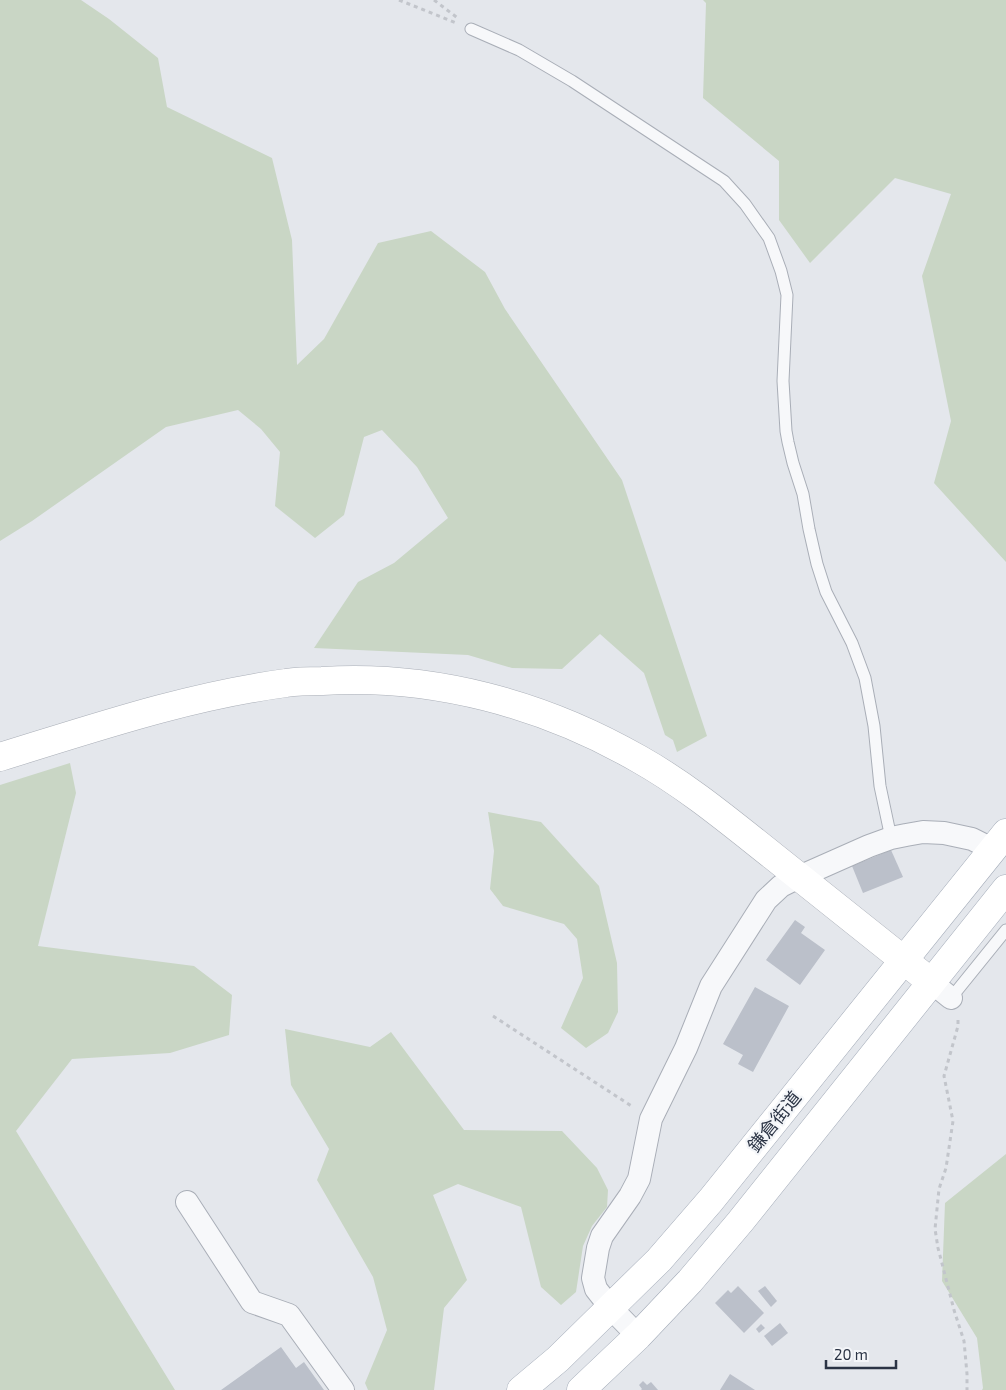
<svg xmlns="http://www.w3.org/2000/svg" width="1006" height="1390" viewBox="0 0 1006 1390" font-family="'Exo 2','Noto Sans JP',sans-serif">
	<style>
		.green { fill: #c9d6c5 }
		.building { fill: #bbc0ca }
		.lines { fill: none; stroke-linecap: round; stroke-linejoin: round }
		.lane-casing { stroke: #a9aeb7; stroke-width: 13 }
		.street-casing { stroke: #a9aeb7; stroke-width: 24 }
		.secondary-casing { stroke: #a9aeb7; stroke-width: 29 }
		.primary-casing { stroke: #a3abb8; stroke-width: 29 }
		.path { stroke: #c2c5cb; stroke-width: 3; stroke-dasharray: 4 4; stroke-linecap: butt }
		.lane { stroke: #f7f8fa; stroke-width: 11 }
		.street { stroke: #f7f8fa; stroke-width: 22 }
		.secondary { stroke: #fff; stroke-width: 28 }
		.primary { stroke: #fff; stroke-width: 28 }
		.labels { text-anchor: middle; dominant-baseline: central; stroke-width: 4.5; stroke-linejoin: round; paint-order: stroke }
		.street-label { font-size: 18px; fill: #2b3445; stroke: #f4f6f9 }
	</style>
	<rect width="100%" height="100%" fill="#e4e7ec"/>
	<g class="green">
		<polygon points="0,0 81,0 109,19 158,58 167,107 272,158 292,240 297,365 324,339 378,243 431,231 485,272 505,309 622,480 707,736 677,752 673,740 665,735 644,673 600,634 562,669 512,668 468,655 314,648 358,582 394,563 448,518 417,467 382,430 364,437 344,515 315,538 275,506 280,452 261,429 238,410 166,427 32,521 0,541"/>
		<polygon points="703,0 1006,0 1006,562 934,483 951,421 922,276 951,194 895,178 810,263 779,220 779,161 703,98 706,3"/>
		<polygon points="70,763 76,793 38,946 194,966 232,995 229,1035 170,1053 72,1059 16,1131 175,1390 0,1390 0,785"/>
		<polygon points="488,812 541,822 599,886 617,963 618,1012 608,1033 586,1048 561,1028 583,978 577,939 564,924 503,906 490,889 494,851"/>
		<polygon points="285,1029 370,1047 391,1032 464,1130 562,1131 597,1168 608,1190 607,1207 592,1226 583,1246 576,1292 561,1305 541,1287 521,1207 458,1184 433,1195 467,1280 444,1308 434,1390 368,1390 365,1383 387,1330 373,1277 317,1180 329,1149 291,1085"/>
		<polygon points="1006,1154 1006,1390 982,1390 983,1388 977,1338 942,1281 945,1203"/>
	</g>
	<g class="building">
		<polygon points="891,850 903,877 863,893 852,866"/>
		<polygon points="795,920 805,927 801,933 825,950 800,985 766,960"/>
		<polygon points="755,987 789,1006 753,1072 738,1064 743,1055 723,1044"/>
		<polygon points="738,1286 764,1313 744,1333 715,1303 728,1290 731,1293"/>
		<polygon points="765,1286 777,1301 771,1307 758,1291"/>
		<polygon points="780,1323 788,1333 772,1346 764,1336"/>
		<polygon points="761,1324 765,1328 759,1333 756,1329"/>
		<polygon points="281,1347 296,1368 304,1362 324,1390 221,1390"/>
		<polygon points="730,1374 755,1390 720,1390"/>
		<polygon points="643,1381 647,1385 651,1382 658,1390 641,1390 642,1389 639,1385"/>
	</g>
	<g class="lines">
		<defs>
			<g id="lane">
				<polyline points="471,29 519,50 572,81 724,181 745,204 769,238 781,271 787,295 783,381 786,431 788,442 793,463 803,494 809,529 817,564 826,592 852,643 865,678 874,726 880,786 891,838"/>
				<polyline points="951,998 1006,930"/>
			</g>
			<g id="street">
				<polyline points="931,982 951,998"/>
				<polyline points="187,1202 252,1302 289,1315 343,1390"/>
				<polyline points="638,1336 611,1308 596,1289 593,1278 598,1248 602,1236 630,1196 639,1179 651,1119 686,1048 711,986 766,900 781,886 799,877 869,846 891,838 906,835 923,832 944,833 972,839 982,844 991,851"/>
			</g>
			<path id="secondary" d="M0 757C94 728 188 696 286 683 298 681 310 681 322 681 433 674 543 704 639 759 687 786 730 822 773 856 826 898 879 940 931 982"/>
			<g id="primary">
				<polyline points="521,1390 558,1359 659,1260 711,1200 1006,833"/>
				<polyline points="581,1390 638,1336 690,1281 740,1222 1006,889"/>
			</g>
		</defs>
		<use href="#lane" class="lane-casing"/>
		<use href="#street" class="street-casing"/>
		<use href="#secondary" class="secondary-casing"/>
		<use href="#primary" class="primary-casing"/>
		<g class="path">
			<polyline points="399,0 456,23"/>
			<polyline points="434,0 459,19"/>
			<polyline points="493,1016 633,1107"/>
			<polyline points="958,1020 958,1026 944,1076 953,1121 946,1168 939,1189 935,1229 938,1248 954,1310 964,1341 967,1374 967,1390"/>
		</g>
		<use href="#lane" class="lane"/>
		<use href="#street" class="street"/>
		<use href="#secondary" class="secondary"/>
		<use href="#primary" class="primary"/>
	</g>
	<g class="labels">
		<g class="street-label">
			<text transform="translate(774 1121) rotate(-51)">鎌倉街道</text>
		</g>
	</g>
	<path d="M826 1360v8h70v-8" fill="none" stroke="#2b3445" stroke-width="2.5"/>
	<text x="834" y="1360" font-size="15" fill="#2b3445" stroke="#f4f6f9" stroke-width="4" paint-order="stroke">20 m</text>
</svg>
